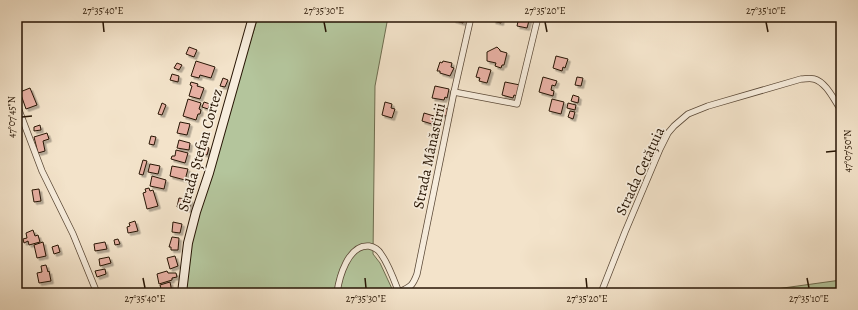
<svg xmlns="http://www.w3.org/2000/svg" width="858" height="310" viewBox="0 0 858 310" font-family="Alegreya,serif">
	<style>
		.green { fill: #b4c59c; stroke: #6e6d50 }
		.building { fill: #e7b0a3; stroke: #271504; filter: url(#shadow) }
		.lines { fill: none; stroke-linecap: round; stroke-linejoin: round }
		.street-casing { stroke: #5a4836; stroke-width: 7 }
		.secondary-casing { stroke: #271504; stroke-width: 10 }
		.street { stroke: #f7eddd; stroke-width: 5.5 }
		.secondary { stroke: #f7eddd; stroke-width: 8 }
		.ticks { fill: none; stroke: #271504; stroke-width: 1.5 }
		.labels { text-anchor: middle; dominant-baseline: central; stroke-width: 3.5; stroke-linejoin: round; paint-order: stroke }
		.street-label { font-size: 15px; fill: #271504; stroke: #f7eddd }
		.neatline { fill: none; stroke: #271504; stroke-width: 1.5 }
		.ticks-label { font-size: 10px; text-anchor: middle; fill: #271504 }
	</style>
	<defs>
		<filter id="shadow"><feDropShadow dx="2.5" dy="2.5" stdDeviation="0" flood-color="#0004"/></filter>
	</defs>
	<rect width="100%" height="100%" fill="#f3e3ca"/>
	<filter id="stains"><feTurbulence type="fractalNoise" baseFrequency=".005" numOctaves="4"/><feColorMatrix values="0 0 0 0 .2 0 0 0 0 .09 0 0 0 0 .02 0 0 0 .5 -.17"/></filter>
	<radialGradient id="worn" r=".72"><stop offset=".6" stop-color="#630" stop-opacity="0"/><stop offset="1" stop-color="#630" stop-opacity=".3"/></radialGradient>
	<g class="green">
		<polygon points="258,17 388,17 375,86 373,254 380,263 394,293 186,293 187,242"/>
		<polygon points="841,280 841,293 747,293"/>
	</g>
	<g class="building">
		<polygon points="454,17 464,17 463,23 453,20"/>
		<polygon points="490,17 502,17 501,23 493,21 494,19"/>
		<polygon points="519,17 530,17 527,28 517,26"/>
		<polygon points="189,47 197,50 194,57 186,54"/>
		<polygon points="497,47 500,50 500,51 507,53 504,65 502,65 501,68 495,66 496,63 487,61 487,52"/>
		<polygon points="556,56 568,59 565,68 563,67 562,71 553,68"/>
		<polygon points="196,61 215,67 211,78 200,75 199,78 191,76"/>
		<polygon points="443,61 452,63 451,67 454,68 450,76 440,73 440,71 437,71 440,62 442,63"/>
		<polygon points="177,63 182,65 179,70 174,68"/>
		<polygon points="479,67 491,70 487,83 479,81 480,78 476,77"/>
		<polygon points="172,74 179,76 178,82 170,80"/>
		<polygon points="543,77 557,81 555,86 552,85 551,90 554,91 553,96 539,92"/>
		<polygon points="577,77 583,78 581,86 575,85"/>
		<polygon points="223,78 228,80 225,87 220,86"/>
		<polygon points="191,82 198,84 197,86 204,88 200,99 189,96 192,86 190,85"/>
		<polygon points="505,82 520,85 517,96 514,95 513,98 502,95"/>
		<polygon points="435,86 449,89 447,98 445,97 444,100 432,98"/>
		<polygon points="30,88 37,105 26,109 20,92"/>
		<polygon points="573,95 579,97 578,103 571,101"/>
		<polygon points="188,99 201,103 199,109 201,110 200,114 198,114 196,120 183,116"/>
		<polygon points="552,99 564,102 561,114 549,111"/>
		<polygon points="204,102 210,104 208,109 202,107"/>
		<polygon points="385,102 392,104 391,108 395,109 392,118 382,115"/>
		<polygon points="162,103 166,105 162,115 158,114"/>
		<polygon points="568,103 576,105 575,110 567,108"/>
		<polygon points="442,108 448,109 446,116 441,115"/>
		<polygon points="570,111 575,112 573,119 568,117"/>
		<polygon points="424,113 434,116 432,124 422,121"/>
		<polygon points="180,122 190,124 187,135 177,133"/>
		<polygon points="40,125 41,130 34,131 34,127"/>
		<polygon points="47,133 49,139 43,141 45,151 38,153 34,137"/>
		<polygon points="151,136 156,137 154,145 149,144"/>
		<polygon points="179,140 190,143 189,150 177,148"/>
		<polygon points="203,146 209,148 207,155 201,153"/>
		<polygon points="176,150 188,153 185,163 171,159 172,156 175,156"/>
		<polygon points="143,160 147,161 143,175 139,174"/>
		<polygon points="150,164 160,166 158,174 148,172"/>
		<polygon points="172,166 188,169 185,180 170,176"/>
		<polygon points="152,176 166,180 164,189 150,186"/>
		<polygon points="149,188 150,191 153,190 158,206 147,209 143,193 146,192 145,189"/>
		<polygon points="39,189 41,201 34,202 32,190"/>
		<polygon points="179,198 191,200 189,210 177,207"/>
		<polygon points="135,221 138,231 128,233 127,227 130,226 129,223"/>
		<polygon points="173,222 182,224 180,233 172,232"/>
		<polygon points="33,230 35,236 38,235 40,242 29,245 28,241 24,243 23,239 27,238 26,233"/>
		<polygon points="172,237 179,238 178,250 171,250 171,247 169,247"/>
		<polygon points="118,239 120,244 115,245 114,240"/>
		<polygon points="43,242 46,256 37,258 34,245"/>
		<polygon points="105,242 107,249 95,251 94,244"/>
		<polygon points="58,245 60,252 54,254 52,247"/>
		<polygon points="175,256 178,266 170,269 167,258"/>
		<polygon points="109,257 111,263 100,266 99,259"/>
		<polygon points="46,265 48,272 49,271 51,281 39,283 37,273 42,272 41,266"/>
		<polygon points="105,269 106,274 97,277 95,271"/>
		<polygon points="167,271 168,273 176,273 177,277 172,278 172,280 159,284 157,274"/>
		<polygon points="170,282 172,292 162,293 160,285"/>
	</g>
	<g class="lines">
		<defs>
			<g id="street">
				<polyline points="454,92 517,104 538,17"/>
				<polyline points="17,105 42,171 73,234 97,293"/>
				<path d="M399 292C411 287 413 285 417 274L454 92 471 17"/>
				<path d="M337 293C339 278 348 244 369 246 374 247 378 249 381 254 389 265 394 280 399 293"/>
				<path d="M601 293 625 232 660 149 668 133 674 126 688 114 708 106 801 79C805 79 810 78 814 79 826 82 834 100 841 110"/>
			</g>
			<polyline id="secondary" points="182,293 188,243 196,212 209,173 253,17"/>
		</defs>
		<use href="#street" class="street-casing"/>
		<use href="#secondary" class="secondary-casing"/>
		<use href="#street" class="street"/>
		<use href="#secondary" class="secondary"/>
	</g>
	<path class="ticks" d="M103 22 104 32M324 22 326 32M545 22 547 32M766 22 768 32M22 117 32 116M826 152 836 151M143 278 145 288M365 278 366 288M586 278 587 288M807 278 809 288"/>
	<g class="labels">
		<g class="street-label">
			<text transform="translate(200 150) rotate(-74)">Strada Ștefan Cortez</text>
			<text transform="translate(429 156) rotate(-78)">Strada Mânăstirii</text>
			<text transform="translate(640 171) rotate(-65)">Strada Cetățuia</text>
		</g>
	</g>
	<rect width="858" height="310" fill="none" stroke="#f3e3ca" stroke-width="44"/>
	<rect x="22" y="22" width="814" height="266" class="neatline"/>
	<g class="ticks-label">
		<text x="103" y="14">27°35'40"E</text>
		<text x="324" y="14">27°35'30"E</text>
		<text x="545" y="14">27°35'20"E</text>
		<text x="766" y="14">27°35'10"E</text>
		<text transform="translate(11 117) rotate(-90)" y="4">47°07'45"N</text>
		<text transform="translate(847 151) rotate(-90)" y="4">47°07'50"N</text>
		<text x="145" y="302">27°35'40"E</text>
		<text x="366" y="302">27°35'30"E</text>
		<text x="587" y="302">27°35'20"E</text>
		<text x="809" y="302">27°35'10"E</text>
	</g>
	<rect width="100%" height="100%" filter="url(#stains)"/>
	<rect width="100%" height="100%" fill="url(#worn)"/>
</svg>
